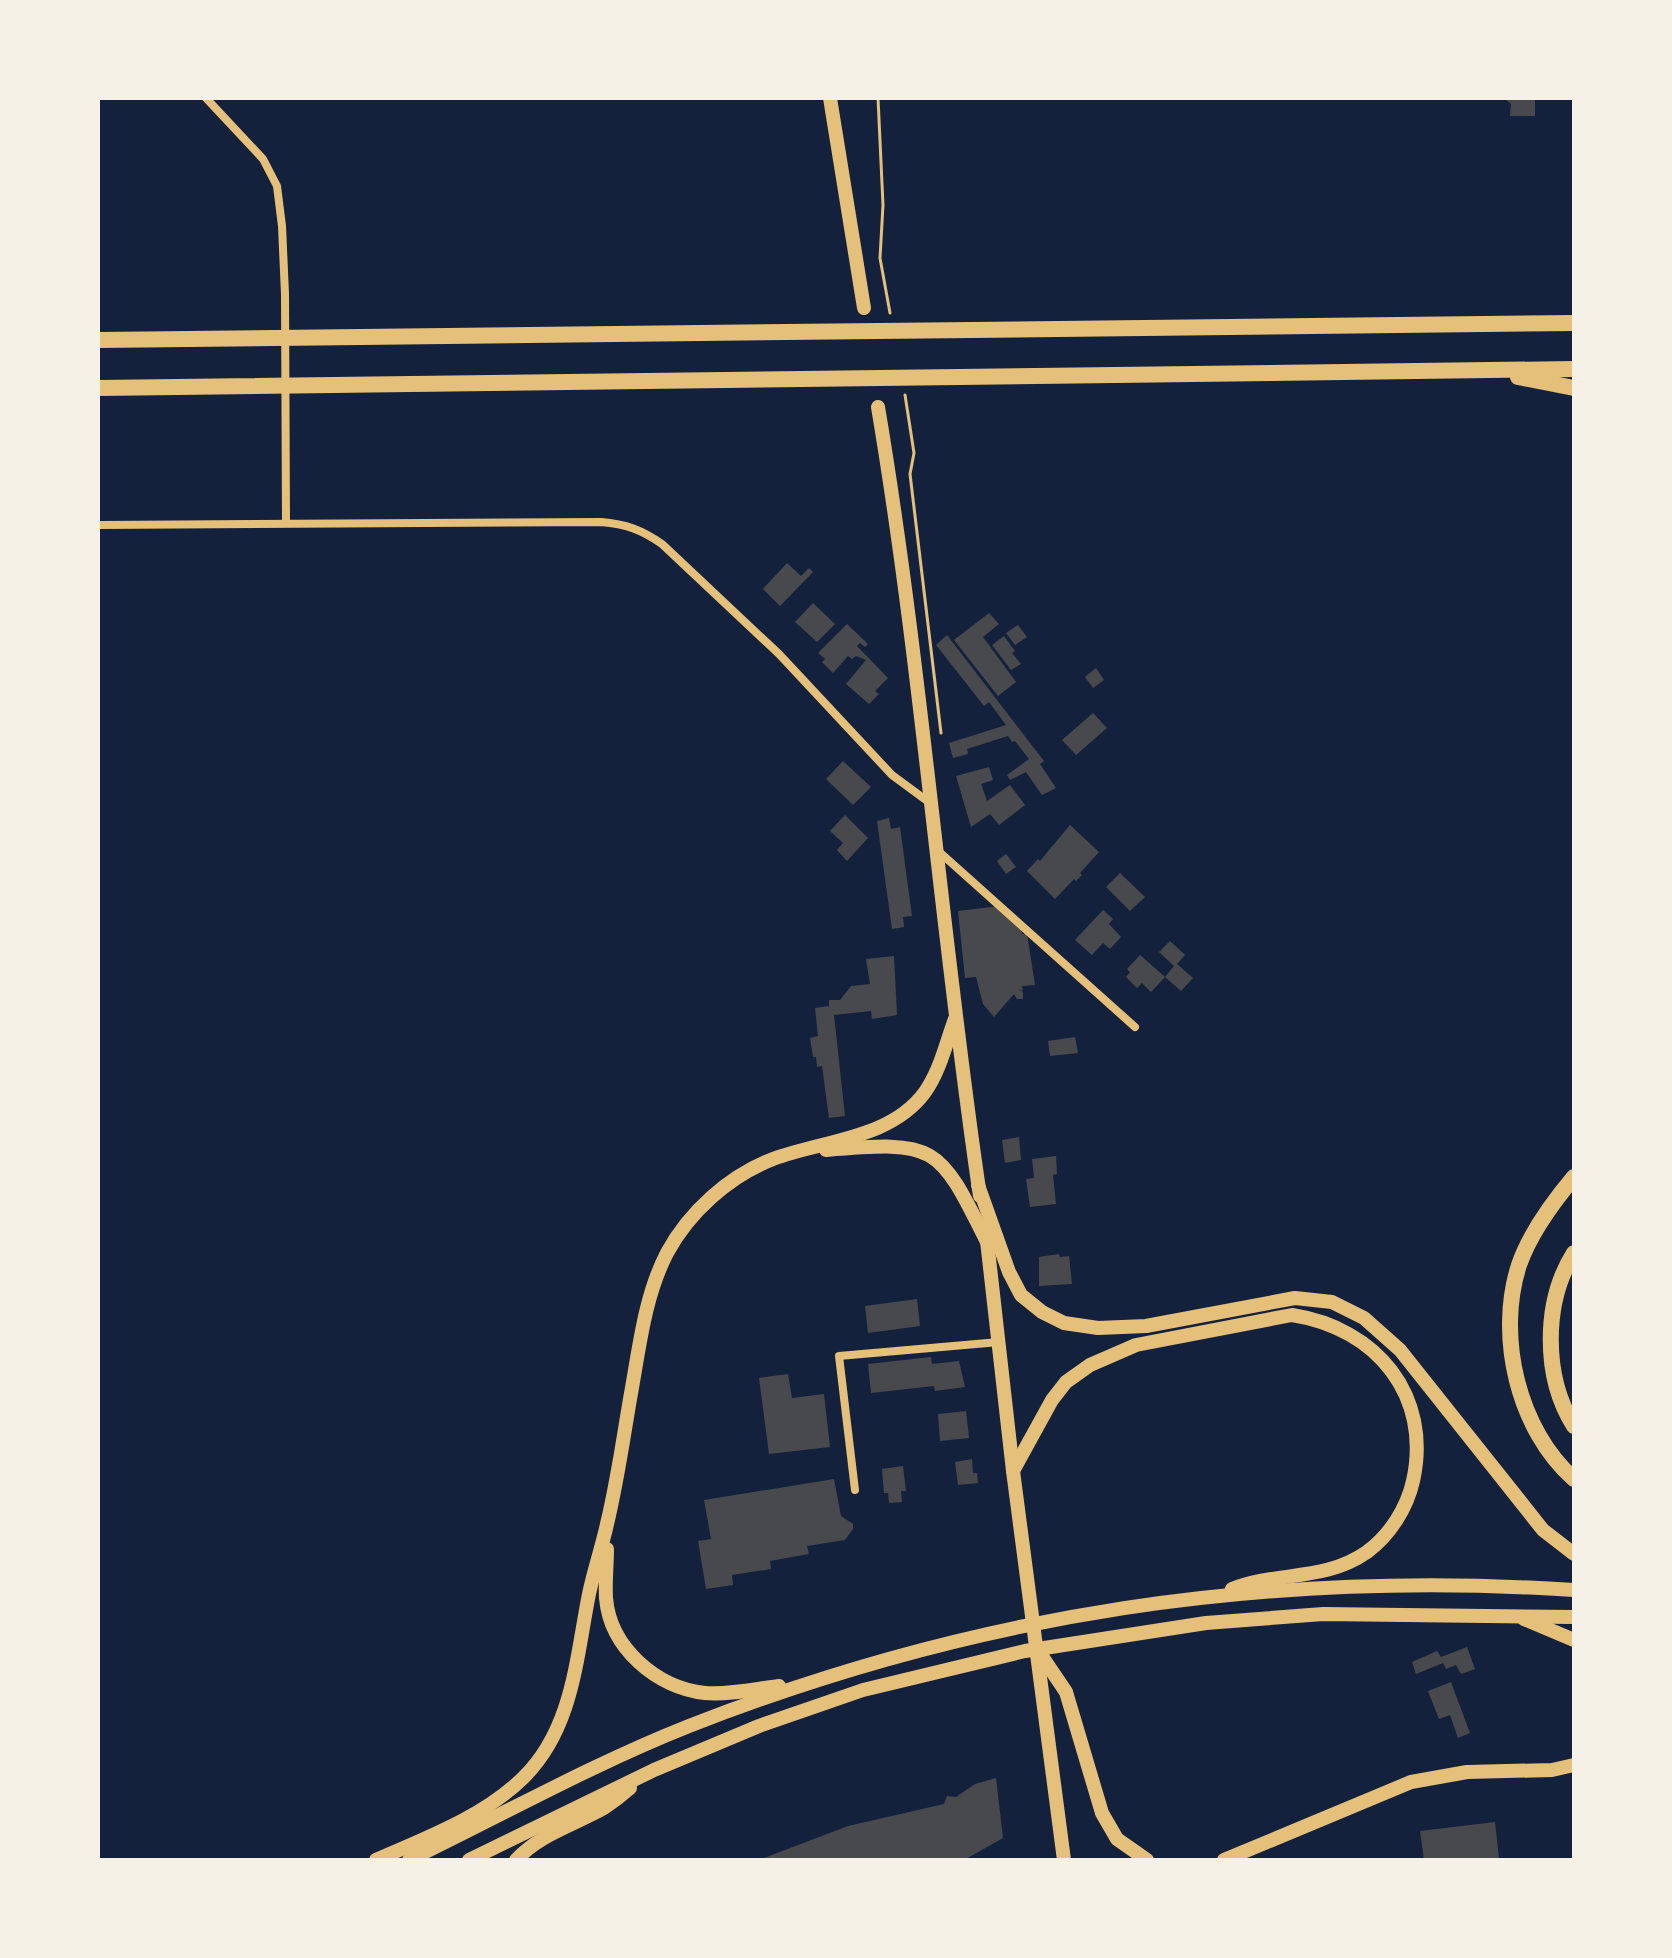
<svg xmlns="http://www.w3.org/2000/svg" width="1672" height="1958" viewBox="0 0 1672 1958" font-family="'Space Grotesk',sans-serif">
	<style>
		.building { fill: #48494c }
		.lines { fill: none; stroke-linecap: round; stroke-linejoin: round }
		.path { stroke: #e5c07b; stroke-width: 3 }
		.minor { stroke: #e5c07b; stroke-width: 8 }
		.primary { stroke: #e5c07b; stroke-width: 14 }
		.trunk { stroke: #e5c07b; stroke-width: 14 }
		.motorway { stroke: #e5c07b; stroke-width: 16 }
	</style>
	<rect width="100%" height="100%" fill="#14213d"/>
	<g class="building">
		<polygon points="1504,98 1535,98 1535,116 1510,116 1511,104"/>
		<polygon points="787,563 801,576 809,568 813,572 780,606 763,589"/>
		<polygon points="813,603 835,624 817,642 795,622"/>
		<polygon points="989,613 999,624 983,637 1016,682 998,696 954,640"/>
		<polygon points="847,624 868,644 865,647 860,643 857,646 888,678 875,691 879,694 869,704 846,684 866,660 856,656 852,659 848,656 833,673 822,662 825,659 818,653"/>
		<polygon points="1018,625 1027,637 1015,645 1006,633"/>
		<polygon points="947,635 1044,761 1040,764 1056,788 1042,795 1026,772 1010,780 1007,775 1029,759 1015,741 1012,742 1008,736 967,749 968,754 953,758 949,743 1006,725 989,702 984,706 936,645"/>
		<polygon points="1004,636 1015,651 1012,653 1021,664 1011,670 992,645"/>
		<polygon points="1096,668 1104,680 1093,688 1085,677"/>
		<polygon points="1093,713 1107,728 1076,755 1062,740"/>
		<polygon points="843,761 871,787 853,805 826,779"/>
		<polygon points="989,767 993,780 981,784 987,801 1010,785 1025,805 999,825 990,814 971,827 956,776"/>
		<polygon points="845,815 868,838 847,861 837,850 843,843 830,831"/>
		<polygon points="889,818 891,829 900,827 912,916 903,917 904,927 892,929 877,821"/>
		<polygon points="1070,825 1099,852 1080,873 1082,875 1076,881 1074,879 1055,899 1027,871 1038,859 1040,861"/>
		<polygon points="1006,854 1016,867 1006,874 997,861"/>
		<polygon points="1120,873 1145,897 1130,911 1106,887"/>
		<polygon points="1000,906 1021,926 1022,934 1027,934 1035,985 1022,986 1023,991 1018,989 1023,992 1023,999 1017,999 1014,994 994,1017 983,1004 976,977 965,978 958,911"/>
		<polygon points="1103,910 1113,919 1109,924 1121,937 1110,949 1103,943 1092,955 1075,940"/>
		<polygon points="1170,941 1185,955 1177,964 1193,978 1181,991 1165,977 1174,966 1159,952"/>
		<polygon points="1140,955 1165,977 1151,992 1142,983 1137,988 1126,977 1130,972 1127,969"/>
		<polygon points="894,956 897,1015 872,1019 871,1011 834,1015 845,1116 829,1118 822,1066 817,1067 816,1057 813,1057 810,1038 818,1036 815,1008 829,1006 829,1000 840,1000 851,986 870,984 866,959"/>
		<polygon points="1075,1037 1078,1053 1050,1056 1048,1041"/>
		<polygon points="1019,1137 1021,1160 1005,1163 1002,1140"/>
		<polygon points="1056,1156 1057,1174 1053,1175 1056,1204 1030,1207 1026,1179 1034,1178 1032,1159"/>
		<polygon points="1059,1254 1060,1257 1069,1256 1072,1284 1039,1286 1039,1257"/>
		<polygon points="917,1299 920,1326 868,1333 865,1306"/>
		<polygon points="931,1357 932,1364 959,1361 965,1387 935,1391 934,1386 871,1393 868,1364"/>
		<polygon points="788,1374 792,1398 824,1394 830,1447 769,1454 759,1378"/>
		<polygon points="966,1411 969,1438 940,1441 938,1414"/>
		<polygon points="972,1459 973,1473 977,1473 978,1483 958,1485 955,1462"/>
		<polygon points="903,1466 906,1491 901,1491 902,1502 889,1503 888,1493 884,1493 882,1469"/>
		<polygon points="834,1479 841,1516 853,1524 853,1529 845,1540 807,1546 809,1554 770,1561 771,1569 732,1575 733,1585 706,1589 698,1541 711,1539 704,1500"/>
		<polygon points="1467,1647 1475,1669 1461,1674 1456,1665 1446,1669 1443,1663 1416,1674 1412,1662 1437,1651 1441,1657"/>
		<polygon points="1451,1682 1470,1733 1458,1738 1450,1715 1439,1719 1428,1691"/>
		<polygon points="996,1778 1003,1838 964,1860 759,1860 848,1826 944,1804 947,1796 956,1797 975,1784"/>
		<polygon points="1495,1822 1499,1859 1424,1860 1420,1831"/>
	</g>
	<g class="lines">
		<g class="path">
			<polyline points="878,98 883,205 880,258 890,313"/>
			<polyline points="905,395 914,453 910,474 941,733"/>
		</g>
		<g class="minor">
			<polyline points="206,98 263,159 277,186 282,226 285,294 286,523"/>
			<path d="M98 525 601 522C626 524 642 530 662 544L779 654 892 775 930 803"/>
			<polyline points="936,849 1135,1027"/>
			<polyline points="855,1490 839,1356 999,1342"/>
		</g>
		<g class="primary">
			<polyline points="830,98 864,308"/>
			<path d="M878 407C922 669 941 934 980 1196"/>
			<polyline points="986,1232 1013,1471 1064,1860"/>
		</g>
		<g class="trunk">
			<path d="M826 1150C936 1141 938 1143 987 1242"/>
			<polyline points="978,1185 1009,1272 1021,1295 1042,1312 1064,1323 1098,1328 1146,1326 1295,1298 1332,1302 1364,1318 1400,1350 1543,1530 1574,1554"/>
			<path d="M1013 1471 1052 1400 1066 1382 1090 1365 1136 1345 1292 1315C1377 1328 1432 1396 1413 1481 1407 1508 1390 1535 1367 1552 1324 1582 1277 1571 1232 1589"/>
			<path d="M607 1549C607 1565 605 1582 606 1598 610 1648 657 1688 705 1693 729 1695 755 1689 779 1686"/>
			<polyline points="1524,1619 1574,1640"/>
			<polyline points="1037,1649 1066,1692 1102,1813 1117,1839 1147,1860"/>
			<path d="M376 1860C426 1838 483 1817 523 1778 573 1729 576 1659 589 1594 594 1570 602 1547 607 1524 617 1483 623 1440 630 1399 639 1351 644 1297 667 1253 689 1212 729 1176 773 1159 824 1140 891 1139 925 1092 940 1071 946 1043 955 1019"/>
			<path d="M409 1860C502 1815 593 1764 689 1726 977 1613 1266 1570 1574 1590"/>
			<polyline points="469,1860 654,1770 759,1726 863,1690 1025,1651 1206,1623 1323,1614 1574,1617"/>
			<path d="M516 1860C540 1834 574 1825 604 1808 613 1802 622 1795 630 1788"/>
			<polyline points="1224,1860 1411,1782 1467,1772 1552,1770 1574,1765"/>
		</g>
		<g class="motorway">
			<polyline points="98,340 1574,323"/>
			<polyline points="1518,377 1574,388"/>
			<polyline points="98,388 1574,369"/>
			<path d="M1574 1177C1553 1202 1530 1233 1519 1265 1496 1336 1518 1430 1574 1479"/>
			<path d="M1574 1253C1543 1302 1543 1377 1574 1426"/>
		</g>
	</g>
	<rect width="1672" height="1958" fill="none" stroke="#f6f1e7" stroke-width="200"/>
</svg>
